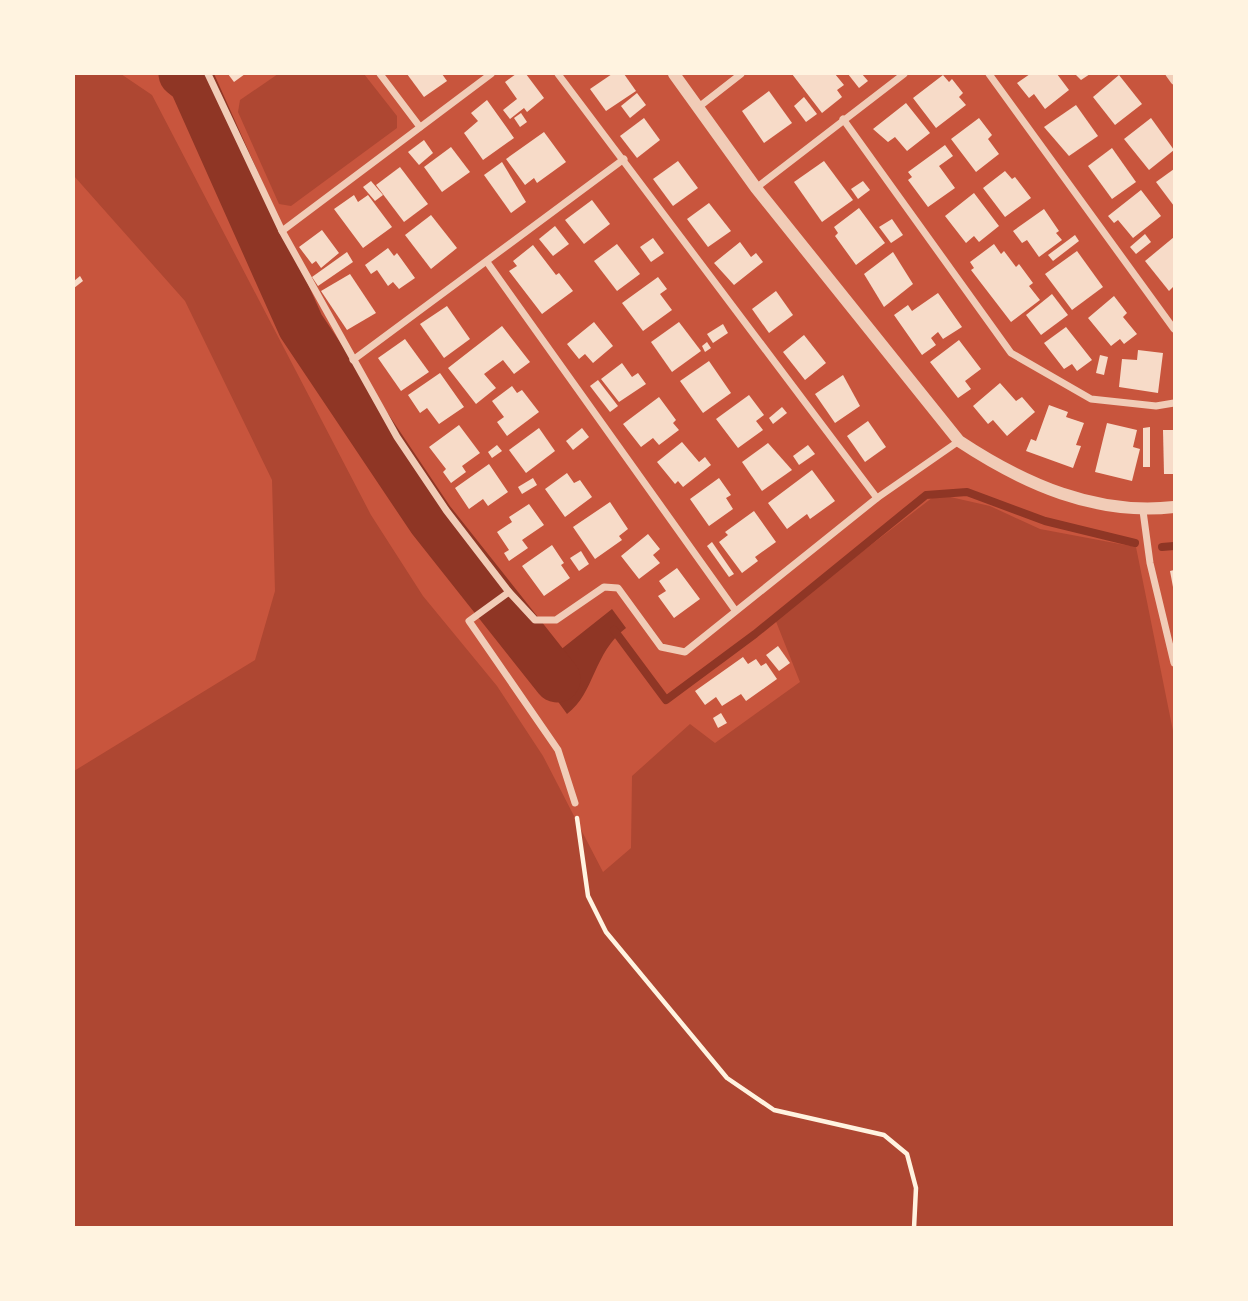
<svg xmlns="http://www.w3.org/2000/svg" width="1248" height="1301" viewBox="0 0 1248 1301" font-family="Mulish,sans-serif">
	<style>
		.green { fill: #ae4732 }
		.water { fill: #8f3625 }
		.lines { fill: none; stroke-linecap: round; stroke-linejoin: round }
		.stream { stroke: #8f3625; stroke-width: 8 }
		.river { stroke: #8f3625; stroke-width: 47 }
		.building { fill: #f7dbc8 }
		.path { stroke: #fff3e0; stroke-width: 4.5 }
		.minor { stroke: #f1ccb7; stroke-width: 7 }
		.tertiary { stroke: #f1ccb7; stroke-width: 12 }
	</style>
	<rect width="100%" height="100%" fill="#c8553d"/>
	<g class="green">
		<polygon points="74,74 121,74 152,95 371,515 423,596 497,686 543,756 603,872 631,848 632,776 690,724 715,743 800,682 775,619 937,494 990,506 1040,529 1136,547 1174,736 1174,1227 74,1227 74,771 255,660 275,591 272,480 185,301 74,176"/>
		<polygon points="278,74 364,74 397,116 397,128 291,206 279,204 238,112 240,100"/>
	</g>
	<path class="water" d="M612 609 626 628C593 653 595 693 567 714L535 670Z"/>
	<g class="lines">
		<g class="stream">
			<polyline points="1162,547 1174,546"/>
			<polyline points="614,630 666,700 755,634 926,495 967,492 1045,521 1135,543"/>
		</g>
		<polyline class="river" points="182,74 192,82 301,326 431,520 557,679"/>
	</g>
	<g class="building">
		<polygon points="228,74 245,74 234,82"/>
		<polygon points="407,74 442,74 447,81 424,97"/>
		<polygon points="516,74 526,74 544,98 527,112 524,108 510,119 503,110 517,99 505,82"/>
		<polygon points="612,74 624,74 636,91 606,111 590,89"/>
		<polygon points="792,74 835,74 844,85 837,90 842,97 822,113"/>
		<polygon points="848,74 862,74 868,81 859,88"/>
		<polygon points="1030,74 1057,74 1069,90 1045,109 1034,94 1029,98 1017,83"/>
		<polygon points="1075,74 1090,74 1081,80"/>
		<polygon points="943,75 949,82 952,79 963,93 959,97 966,105 936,128 913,98"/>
		<polygon points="1119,75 1142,104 1115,125 1093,97"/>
		<polygon points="769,91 792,123 764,143 742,111"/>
		<polygon points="637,93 646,105 630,118 621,106"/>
		<polygon points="804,97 817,114 806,122 794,106"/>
		<polygon points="487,100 514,138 483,160 464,133 478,121 471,113"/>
		<polygon points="906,103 930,133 907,151 895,137 888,142 873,129"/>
		<polygon points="1076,105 1098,136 1069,156 1044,127"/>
		<polygon points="521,113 527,122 520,127 514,118"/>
		<polygon points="644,118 660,140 637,158 620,136"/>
		<polygon points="979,118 992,135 988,139 999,154 976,172 951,139"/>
		<polygon points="1151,118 1174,150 1149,170 1124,139"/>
		<polygon points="544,132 566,162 537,183 534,178 525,185 506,159"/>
		<polygon points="424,140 433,153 419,165 408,152"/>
		<polygon points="945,145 953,156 939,166 955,188 928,207 908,180 912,177 908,172"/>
		<polygon points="451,147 470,172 442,192 424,167"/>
		<polygon points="1112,148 1136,182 1112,199 1088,166"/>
		<polygon points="678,161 698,188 673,206 653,179"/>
		<polygon points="824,161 853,200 822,222 794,182"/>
		<polygon points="502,162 526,202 511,213 484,175"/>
		<polygon points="400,167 428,204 404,222 376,185"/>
		<polygon points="1174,169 1174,206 1156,182"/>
		<polygon points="1005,171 1012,179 1015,177 1031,198 1005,217 983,188"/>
		<polygon points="371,181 383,195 375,201 363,187"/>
		<polygon points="863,181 870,190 858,199 851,189"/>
		<polygon points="1141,190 1161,216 1133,238 1118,220 1114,223 1108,216"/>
		<polygon points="974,193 999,226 979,242 974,236 966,243 945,216"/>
		<polygon points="354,195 358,202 368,195 392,227 363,248 334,209"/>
		<polygon points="592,200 610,224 584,244 565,220"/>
		<polygon points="709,203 731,231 708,247 687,219"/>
		<polygon points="859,208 885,243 856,265 835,236 838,233 834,227"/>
		<polygon points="1044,209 1059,231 1056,233 1062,240 1039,257 1027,240 1022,243 1013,231"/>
		<polygon points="431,215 457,248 431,269 405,235"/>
		<polygon points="892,219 903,235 891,243 879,227"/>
		<polygon points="555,226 569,244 553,256 539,239"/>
		<polygon points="322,230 339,253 321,268 316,261 312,264 299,247"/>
		<polygon points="1145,234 1151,242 1136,254 1130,247"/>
		<polygon points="1075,235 1079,241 1053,261 1048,255"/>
		<polygon points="1174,237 1174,286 1169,291 1145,261"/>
		<polygon points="653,238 664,253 651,262 640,247"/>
		<polygon points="740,242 751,257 756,253 763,262 734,285 714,263"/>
		<polygon points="617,244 640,274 617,291 594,261"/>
		<polygon points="994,244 1001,254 1004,251 1016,267 1019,264 1033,283 1029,286 1040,300 1011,322 971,270 974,268 970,262"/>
		<polygon points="533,245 556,275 559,273 573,291 542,314 509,271 517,266 513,261"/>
		<polygon points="388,248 394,256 397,253 415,278 399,289 393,282 388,286 377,270 371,274 365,265"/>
		<polygon points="1077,251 1103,287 1072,310 1045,274"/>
		<polygon points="347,252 353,262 318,286 312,277"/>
		<polygon points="893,252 913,284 884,307 864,274"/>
		<polygon points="350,274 376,313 347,330 321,291"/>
		<polygon points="80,276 83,281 74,288 74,281"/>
		<polygon points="658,277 667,289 660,294 672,310 643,331 622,303"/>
		<polygon points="776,291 793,315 769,333 752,309"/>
		<polygon points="938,293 962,327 943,339 938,332 931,338 936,345 922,355 894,315 908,305 912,311"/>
		<polygon points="1052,294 1068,315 1041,335 1026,315"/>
		<polygon points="1114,296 1127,313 1123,317 1137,334 1124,344 1120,339 1111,346 1088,318"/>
		<polygon points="447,306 470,339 444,358 420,324"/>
		<polygon points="594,322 613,346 593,363 585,354 579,359 567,344"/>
		<polygon points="679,322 701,351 672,372 651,342"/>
		<polygon points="723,324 728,333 713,343 707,334"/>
		<polygon points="502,326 530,362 514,374 503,360 484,374 496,388 476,404 448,368"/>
		<polygon points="1066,327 1092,360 1077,371 1072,364 1064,369 1044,343"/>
		<polygon points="804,335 826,363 805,380 783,352"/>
		<polygon points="405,339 429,372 401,391 378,358"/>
		<polygon points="959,340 981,369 965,381 971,389 958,398 930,362"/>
		<polygon points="707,342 711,348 705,352 702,346"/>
		<polygon points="1138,350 1163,353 1158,393 1119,387 1122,359 1137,360"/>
		<polygon points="1100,355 1108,357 1104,375 1096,373"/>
		<polygon points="709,361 731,393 703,413 680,381"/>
		<polygon points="622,363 632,377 638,373 646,384 619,402 601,379"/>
		<polygon points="440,373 464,407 439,424 427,408 420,413 408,395"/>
		<polygon points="843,375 860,406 835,423 815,394"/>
		<polygon points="598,380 618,406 610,412 590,386"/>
		<polygon points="1000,383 1016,401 1022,397 1035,412 1007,436 993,420 988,424 973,406"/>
		<polygon points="512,386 517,393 522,390 539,412 507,436 497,422 504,417 492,401"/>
		<polygon points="749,395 764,415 756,421 763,430 738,448 716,419"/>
		<polygon points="659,397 676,420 673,423 679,430 659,445 653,438 641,447 623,424"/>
		<polygon points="1049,405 1068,412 1066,417 1084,423 1076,445 1081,446 1073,468 1026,451 1031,439 1036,441"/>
		<polygon points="782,407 787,413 773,424 769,418"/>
		<polygon points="868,421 886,447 865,462 847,436"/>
		<polygon points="1107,423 1137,430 1133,447 1140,449 1132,481 1095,472"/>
		<polygon points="459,425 480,453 462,466 466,472 451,483 443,472 446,469 429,447"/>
		<polygon points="1150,427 1150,467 1143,467 1143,428"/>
		<polygon points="539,428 555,451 526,473 509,450"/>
		<polygon points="582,428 589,437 573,450 566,441"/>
		<polygon points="1163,430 1174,430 1174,474 1164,474"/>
		<polygon points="682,442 699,462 705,457 711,465 683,487 678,481 675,484 657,462"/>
		<polygon points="768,443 792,470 762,491 742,462"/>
		<polygon points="497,445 502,451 492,458 488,452"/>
		<polygon points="808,445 815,454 799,465 793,456"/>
		<polygon points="489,464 508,492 488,506 483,499 469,509 455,488"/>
		<polygon points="812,470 835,501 810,519 807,514 787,529 768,503"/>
		<polygon points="567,473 574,483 580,480 592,497 565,517 545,489"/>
		<polygon points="533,478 537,485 522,494 518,487"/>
		<polygon points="719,478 731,495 726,498 733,509 709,526 690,499"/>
		<polygon points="610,502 628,529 619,536 622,540 595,559 573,527"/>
		<polygon points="529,504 544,525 522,540 528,548 509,561 504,553 509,550 497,532 512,522 509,517"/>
		<polygon points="754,511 776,542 755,557 758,561 742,573 719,542 728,535 725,532"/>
		<polygon points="648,534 660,549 653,555 660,563 639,579 621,556"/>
		<polygon points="712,542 734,574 729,577 707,546"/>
		<polygon points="552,545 564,563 561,565 570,578 544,596 522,566"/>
		<polygon points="581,551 589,564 579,571 570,558"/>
		<polygon points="677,568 700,599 674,618 658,596 666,591 659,581"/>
		<polygon points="1174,570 1174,587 1173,587 1170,571"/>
		<polygon points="778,646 790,663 779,671 766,655"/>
		<polygon points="743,657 748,664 756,659 761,666 766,663 777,679 746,701 741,694 722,706 716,697 705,705 695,691"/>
		<polygon points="721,713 727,723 718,728 713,718"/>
	</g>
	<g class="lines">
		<polyline class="path" points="577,818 588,896 606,932 727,1078 774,1110 884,1135 907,1154 916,1188 914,1228"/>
		<g class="minor">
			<polyline points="208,74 282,231 397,437 446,510 509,592 535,620 556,620 604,587 618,588 661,647 685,652 877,498 959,441"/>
			<polyline points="380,74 420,127"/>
			<polyline points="558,74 877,498"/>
			<polyline points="989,74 1174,329"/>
			<polyline points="1169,74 1174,81"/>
			<polyline points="700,106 741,74"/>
			<polyline points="843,119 1011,353 1091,399 1156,406 1174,403"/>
			<polyline points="756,188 904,74"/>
			<polyline points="282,231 491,74"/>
			<polyline points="487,262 735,610"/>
			<polyline points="353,360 624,159"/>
			<polyline points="1143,511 1150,563 1174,663"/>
			<polyline points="509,592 469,621 558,750 575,803"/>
		</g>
		<path class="tertiary" d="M674 74 756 188 959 441C1024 484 1096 516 1174 507"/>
	</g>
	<rect width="1248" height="1301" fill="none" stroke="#fff3e0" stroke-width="150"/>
</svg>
